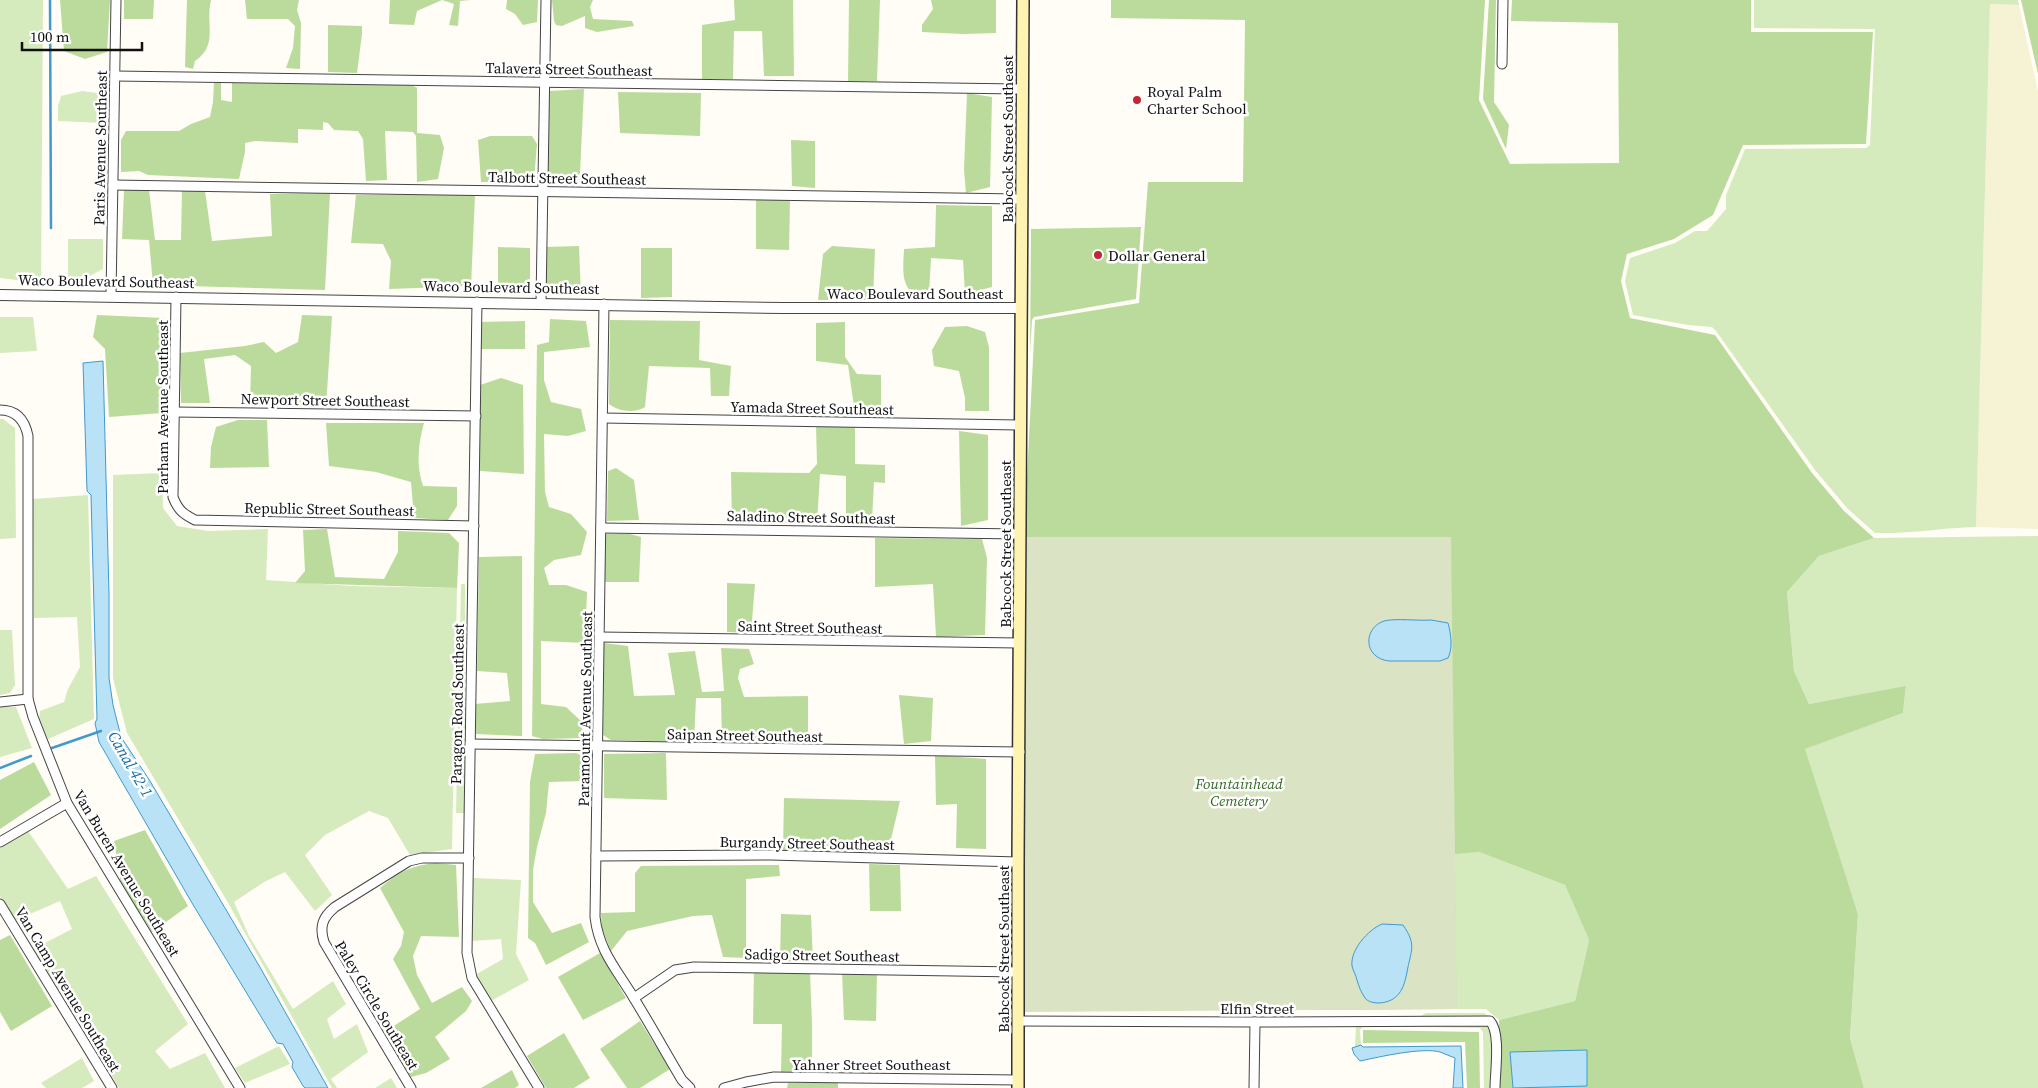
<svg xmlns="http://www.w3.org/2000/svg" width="2038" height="1088" viewBox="0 0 2038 1088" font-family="'Source Serif 4',serif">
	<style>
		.farmland { fill: #f6f2d4 }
		.green { fill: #d6ebbd }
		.forest { fill: #bbdb9c }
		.cemetery { fill: #dae3c4 }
		.water { fill: #b9e2f7; stroke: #409ace }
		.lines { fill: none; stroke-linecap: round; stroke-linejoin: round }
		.stream { stroke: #409ace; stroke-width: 2.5 }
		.minor-casing { stroke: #444; stroke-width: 11 }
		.tertiary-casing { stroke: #444; stroke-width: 12 }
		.secondary-casing { stroke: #333; stroke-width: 14 }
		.minor { stroke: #fff; stroke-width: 9 }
		.tertiary { stroke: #fff; stroke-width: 10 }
		.secondary { stroke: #fef3b1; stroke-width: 11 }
		.poi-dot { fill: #c32734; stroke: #fff; stroke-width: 2 }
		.labels { text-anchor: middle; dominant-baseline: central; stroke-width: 5; stroke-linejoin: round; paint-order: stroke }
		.street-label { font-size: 15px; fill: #111; stroke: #fff }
		.poi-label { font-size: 15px; fill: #111; stroke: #fff; text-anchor: start }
		.park-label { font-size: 15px; font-style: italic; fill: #326a20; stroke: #fff }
		.water-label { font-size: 16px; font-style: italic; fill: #186ca5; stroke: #fff }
	</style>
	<rect width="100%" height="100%" fill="#fffdf5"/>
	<polygon class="farmland" points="1990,4 2019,5 2038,91 2038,529 1976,527"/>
	<g class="green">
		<polygon points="0,0 43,0 41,283 0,278"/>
		<path d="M1754 0H2018L2019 5 1990 4 1976 527C1942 528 1909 534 1875 533L1847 508 1815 470 1716 331 1712 327 1688 325 1633 315 1625 281 1630 258 1675 243 1695 231H1707L1726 209V195L1745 149 1866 148 1870 145 1875 29 1754 28Z"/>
		<path d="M82 91 104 94C109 102 107 114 104 123L58 121V106L61 96Z"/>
		<polygon points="68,239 103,239 103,269 84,279 68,279"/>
		<polygon points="0,317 33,317 37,351 0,353"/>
		<polygon points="0,419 3,419 15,428 16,538 0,539"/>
		<polygon points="162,473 163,508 177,526 208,531 268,529 266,580 352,586 457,588 452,849 410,855 388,818 369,811 325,835 305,855 332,895 315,911 285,872 264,882 234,902 249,936 293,1009 333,981 346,1004 327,1019 334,1039 357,1024 368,1052 331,1079 337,1088 332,1088 227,901 127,733 113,678 113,475"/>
		<polygon points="88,495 94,719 48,739 39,719 40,711 64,702 68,689 80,667 77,617 34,618 33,499"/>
		<polygon points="2038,536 2038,1088 1864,1088 1850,1038 1858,914 1804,749 1903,713 1906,687 1809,704 1794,671 1787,592 1819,556 1874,538"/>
		<polygon points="461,584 465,584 465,813 456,813"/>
		<polygon points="0,630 12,630 15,685 10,693 0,695"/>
		<polygon points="0,707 16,707 32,748 0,757"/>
		<polygon points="28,831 68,889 96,876 188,1024 155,1051 170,1069 205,1053 225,1088 119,1088 77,1018 33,949 72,929 60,901 14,921 0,896 0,848"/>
		<polygon points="1479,852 1565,885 1589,940 1575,1001 1499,1020 1486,1009 1457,1009 1455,853"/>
		<polygon points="473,878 521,880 516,954 529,980 491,1001 475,975 503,959 501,939 472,941"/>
		<polygon points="1426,1013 1484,1013 1495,1022 1496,1088 1484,1088 1483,1032 1480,1028 1363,1026 1360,1030 1361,1045 1355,1047 1356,1024 1421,1016"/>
		<polygon points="279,1046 290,1064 245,1083 235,1068"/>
		<polygon points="82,1058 94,1081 82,1088 46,1088 41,1083"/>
		<polygon points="391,1078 397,1088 375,1088"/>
	</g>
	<g class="forest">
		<polygon points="60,0 110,0 107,52 85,59 64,51"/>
		<polygon points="124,0 154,0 153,19 124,19"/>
		<path d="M187 0H211C205 24 219 45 195 61L193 69 185 67Z"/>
		<polygon points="245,0 299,0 297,10 301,23 300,69 286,68 293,48 295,26 288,19 247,19"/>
		<polygon points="390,0 470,0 460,1 458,26 449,25 454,4 442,0 417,11 414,25 389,24"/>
		<polygon points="507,0 538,0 537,22 523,25 515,14 506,9"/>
		<polygon points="552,0 593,0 590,7 593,19 632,21 634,26 597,32 585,28 585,16 562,26 556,25 554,21"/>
		<polygon points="734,0 793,0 794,76 764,76 762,31 734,31 733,79 702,79 702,25 735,20"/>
		<polygon points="849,0 880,0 877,81 848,81"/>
		<polygon points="931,0 996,0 996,33 963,34 922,32 922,25 933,9"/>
		<polygon points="1111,0 1485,0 1479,100 1510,164 1619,163 1618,23 1511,21 1512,0 1751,0 1751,32 1873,32 1866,144 1743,145 1713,215 1674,239 1627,254 1621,281 1630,318 1715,335 1812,473 1844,511 1874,538 1819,556 1787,592 1794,671 1809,704 1906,686 1903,713 1805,749 1858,914 1850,1038 1864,1088 1500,1088 1499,1020 1575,1001 1589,940 1565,885 1479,852 1455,854 1457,1009 1316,1010 1024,537 1035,320 1139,303 1148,182 1243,182 1245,20 1111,18"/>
		<polygon points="1489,0 1496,0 1494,102 1509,125 1506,149 1483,99"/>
		<polygon points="2021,0 2038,0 2038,74"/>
		<polygon points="328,25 362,26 362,34 357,73 328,72"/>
		<polygon points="221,81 221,100 232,102 232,83 412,85 417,88 417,133 440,135 444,148 438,179 417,182 416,136 413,132 385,131 387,180 366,181 363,139 358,131 334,130 328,123 323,122 323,130 298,129 298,143 255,141 245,143 245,152 239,179 148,175 139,171 121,172 121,140 126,131 179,131 191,124 210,117 213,102 214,82"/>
		<polygon points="584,89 580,173 576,186 555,185 545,180 550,91"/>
		<polygon points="618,92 701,93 700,136 620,133"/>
		<polygon points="967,93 992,97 990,187 966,193 964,170"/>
		<polygon points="490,136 532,136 537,144 534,180 530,182 481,182 478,140"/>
		<polygon points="791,140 815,141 815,188 792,186"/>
		<polygon points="124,190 149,190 155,240 181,240 182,191 205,191 212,241 272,236 270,194 330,193 325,290 153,285 149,240 122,239"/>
		<polygon points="356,195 475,195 471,286 389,289 391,261 383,244 351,243"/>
		<polygon points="756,199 790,200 789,250 756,249"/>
		<path d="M936 205 992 206V287L965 294 963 260 931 258 929 294 919 298C900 287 903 270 904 249L935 247Z"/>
		<polygon points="1141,227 1136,299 1034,317 1032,320 1030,353 1031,229"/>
		<polygon points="579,246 581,296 550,294 544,283 545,247"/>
		<polygon points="832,246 875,249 873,300 818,300 823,254"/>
		<polygon points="498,247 530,248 530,288 521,292 498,291"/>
		<polygon points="641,248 672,248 672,297 641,298"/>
		<polygon points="97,315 164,318 162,413 109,417 105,349 93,337"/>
		<polygon points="302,315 332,316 326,407 250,405 251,366 235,355 204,359 210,403 181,403 180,353 245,346 264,342 276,353 298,342"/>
		<polygon points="550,319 586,321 590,347 544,352 544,380 551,402 581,409 586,431 568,436 544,434 545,492 549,507 571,514 587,532 581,555 554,560 544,568 549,585 566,585 587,592 585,643 541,641 541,704 566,707 581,721 583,738 543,739 532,736 537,345 549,342"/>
		<path d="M610 320 700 321 699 360 731 366 729 396H711L710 368 649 366 645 407C635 414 617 411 609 404Z"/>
		<polygon points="525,321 525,349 480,349 480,322"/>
		<polygon points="845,322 845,357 857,374 881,375 881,414 855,413 848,365 816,361 816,323"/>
		<polygon points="967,326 985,332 989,347 989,411 965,411 965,398 959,371 934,366 932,350 945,327"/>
		<polygon points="501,378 523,385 524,474 480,471 480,385"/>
		<polygon points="238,420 267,420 269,467 210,468 211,447 216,427"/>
		<path d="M326 423H424C418 444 416 465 423 486L457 487V506L448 520 414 518 411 482 376 472 329 466Z"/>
		<polygon points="855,424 855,464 885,465 885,483 874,482 872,521 846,521 846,476 820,474 817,523 732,521 731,472 809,473 817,464 816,425"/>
		<polygon points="959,431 988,435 988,520 961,526"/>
		<polygon points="616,468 634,480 639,520 607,521 608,471"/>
		<polygon points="327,529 335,577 384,579 398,552 398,531 449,533 459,543 457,588 295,583 305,571 303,530"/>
		<polygon points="606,534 630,534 641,537 639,582 604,582"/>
		<polygon points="875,538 982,539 987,558 985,635 936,637 933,584 875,587"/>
		<polygon points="522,556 522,736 476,734 475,704 510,701 507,673 477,671 479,557"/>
		<polygon points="727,583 755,584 751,633 727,632"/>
		<polygon points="604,643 628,646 634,696 675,695 668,653 695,651 702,692 724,691 721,648 749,649 754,664 740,669 738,678 744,697 808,696 808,744 722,742 721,698 696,698 694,742 611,740 603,735"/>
		<polygon points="899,695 933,698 931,741 904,744"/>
		<polygon points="576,753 587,758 582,781 549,782 546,813 537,847 533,870 533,902 552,933 581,923 589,942 546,965 535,943 528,938 530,782 535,754"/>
		<polygon points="666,753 667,800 604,798 604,754"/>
		<polygon points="935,755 986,759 986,849 956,848 957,804 936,805"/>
		<polygon points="34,762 51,795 0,829 0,780"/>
		<polygon points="784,798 900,801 888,852 783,851"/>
		<polygon points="145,830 188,906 152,932 121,884 114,841"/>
		<path d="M436 863 456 865 459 937 421 936 413 956 417 975 432 1003 462 987 472 1001 466 1011 435 1037 450 1059 426 1073 411 1077 383 1033 420 1009 393 959 401 946 404 932 380 888C400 871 410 866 436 863Z"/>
		<polygon points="869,864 900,865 901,911 870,911"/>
		<polygon points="779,865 780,876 746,879 746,958 723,957 712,915 693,916 627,931 611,951 602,929 601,913 635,912 635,873 641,866"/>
		<polygon points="781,914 811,915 813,962 780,961"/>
		<polygon points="10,935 52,1006 11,1031 0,1012 0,940"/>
		<polygon points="600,953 626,998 583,1020 558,977"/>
		<polygon points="754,971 810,972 812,1024 812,1071 781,1072 782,1024 753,1024"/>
		<polygon points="842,972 877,973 876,1021 844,1020"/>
		<polygon points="640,1021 670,1069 640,1088 627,1088 600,1049"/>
		<polygon points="1363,1030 1479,1032 1480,1088 1467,1088 1465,1042 1363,1043"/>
		<polygon points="564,1033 590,1078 574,1088 546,1088 527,1056"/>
		<polygon points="512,1070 519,1085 515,1088 481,1088"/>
		<polygon points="838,1082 838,1088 787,1088 788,1083"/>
	</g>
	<polygon class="cemetery" points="1024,537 1451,537 1457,1009 1025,1012"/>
	<g class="water">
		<polygon points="103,361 109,594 109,678 113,705 121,737 150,781 261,969 328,1088 305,1088 303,1086 292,1067 293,1062 283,1044 277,1043 192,903 99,742 95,723 97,719 91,495 87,491 83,363"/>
		<path d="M1431 620 1448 623C1451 634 1453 648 1448 658L1440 661H1389C1363 658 1363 628 1384 621 1395 618 1418 621 1431 620Z"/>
		<path d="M1382 924 1403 925C1417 945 1411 950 1407 972 1404 989 1398 1002 1379 1003 1374 1003 1368 1002 1365 998 1361 992 1359 987 1357 980 1356 975 1353 971 1352 966 1350 950 1368 930 1382 924Z"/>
		<path d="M1361 1045 1363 1047 1461 1046 1463 1088H1453L1455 1058C1450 1056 1445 1054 1440 1052 1422 1047 1379 1057 1360 1061L1354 1054 1352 1048Z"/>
		<polygon points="1587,1050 1587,1086 1513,1088 1510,1052"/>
	</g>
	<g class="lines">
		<g class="stream">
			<polyline points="50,0 51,228"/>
			<polyline points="52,748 101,731"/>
			<polyline points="0,768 31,756"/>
		</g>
		<defs>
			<g id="minor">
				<polyline points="1502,64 1503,0"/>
				<polyline points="115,76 1022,89"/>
				<polyline points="113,185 1021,199"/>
				<polyline points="111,296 116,0"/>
				<path d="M176 297 173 497C178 510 183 514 195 520L474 526"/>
				<polyline points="477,302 467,953 472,978 539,1088"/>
				<polyline points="541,302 546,0"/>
				<path d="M604 304 595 917C599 952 618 971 635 1000 651 1026 666 1053 682 1080L690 1088"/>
				<path d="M0 410C17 410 25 421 28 436V699L33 717 67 803 240 1088"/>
				<polyline points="174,412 476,416"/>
				<polyline points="603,418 1020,425"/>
				<polyline points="601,528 1020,534"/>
				<polyline points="600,637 1019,643"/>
				<polyline points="0,702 28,699"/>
				<polyline points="470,744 1020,752"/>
				<polyline points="0,842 67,803"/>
				<polyline points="596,856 771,855 1018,862"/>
				<polyline points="0,904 112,1088"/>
				<polyline points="634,998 675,970 694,967 1018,972"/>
				<path d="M1018 1021 1255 1022 1490 1021C1501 1033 1495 1072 1495 1088"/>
				<path d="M411 1088 324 942C319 926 323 917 335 907L409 861 422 858H469"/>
				<polyline points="724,1088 746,1082 774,1077 1018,1080"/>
				<polyline points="1254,1088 1255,1022"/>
			</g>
			<polyline id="tertiary" points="0,295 784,308 1021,308"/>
			<polyline id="secondary" points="1018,1088 1018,862 1023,0"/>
		</defs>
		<use href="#minor" class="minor-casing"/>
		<use href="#tertiary" class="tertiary-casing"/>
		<use href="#secondary" class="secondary-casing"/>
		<use href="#minor" class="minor"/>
		<use href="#tertiary" class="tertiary"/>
		<use href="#secondary" class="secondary"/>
	</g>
	<g class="poi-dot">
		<circle cx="1137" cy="100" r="5"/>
		<circle cx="1098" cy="255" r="5"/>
	</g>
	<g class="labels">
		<g class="street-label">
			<text transform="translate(569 69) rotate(1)">Talavera Street Southeast</text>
			<text transform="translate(1007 139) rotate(-90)">Babcock Street Southeast</text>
			<text transform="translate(100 148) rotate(-89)">Paris Avenue Southeast</text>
			<text transform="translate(567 178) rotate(1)">Talbott Street Southeast</text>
			<text transform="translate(106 281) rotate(1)">Waco Boulevard Southeast</text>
			<text transform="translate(511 287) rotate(1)">Waco Boulevard Southeast</text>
			<text x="915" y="293">Waco Boulevard Southeast</text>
			<text transform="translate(325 400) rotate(1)">Newport Street Southeast</text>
			<text transform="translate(162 407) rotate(-90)">Parham Avenue Southeast</text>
			<text transform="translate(812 408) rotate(1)">Yamada Street Southeast</text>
			<text transform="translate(329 509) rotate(1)">Republic Street Southeast</text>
			<text transform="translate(811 517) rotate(1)">Saladino Street Southeast</text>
			<text transform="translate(1005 544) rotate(-90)">Babcock Street Southeast</text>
			<text transform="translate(810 627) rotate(1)">Saint Street Southeast</text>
			<text transform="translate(457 704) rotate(-89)">Paragon Road Southeast</text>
			<text transform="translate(585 709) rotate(-89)">Paramount Avenue Southeast</text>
			<text transform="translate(745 735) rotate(1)">Saipan Street Southeast</text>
			<text transform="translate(807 843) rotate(1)">Burgandy Street Southeast</text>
			<text transform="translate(127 873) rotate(59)">Van Buren Avenue Southeast</text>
			<text transform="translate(1003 949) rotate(-90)">Babcock Street Southeast</text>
			<text transform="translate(822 955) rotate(1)">Sadigo Street Southeast</text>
			<text transform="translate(68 989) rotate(59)">Van Camp Avenue Southeast</text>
			<text transform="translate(377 1005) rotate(59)">Paley Circle Southeast</text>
			<text x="1257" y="1008">Elfin Street</text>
			<text x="871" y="1064">Yahner Street Southeast</text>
		</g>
		<g class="poi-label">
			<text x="1147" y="91">Royal Palm<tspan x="1147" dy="17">Charter School</tspan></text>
			<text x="1108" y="255">Dollar General</text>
		</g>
		<g class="park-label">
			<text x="1239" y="783">Fountainhead<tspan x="1239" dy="17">Cemetery</tspan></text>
		</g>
		<g class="water-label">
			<text transform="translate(131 764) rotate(60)">Canal 42-1</text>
		</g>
	</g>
	<path d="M22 42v8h120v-8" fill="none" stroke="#111111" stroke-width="2.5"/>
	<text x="30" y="42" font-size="15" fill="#111111" stroke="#ffffff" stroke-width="4" paint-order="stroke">100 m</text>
</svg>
